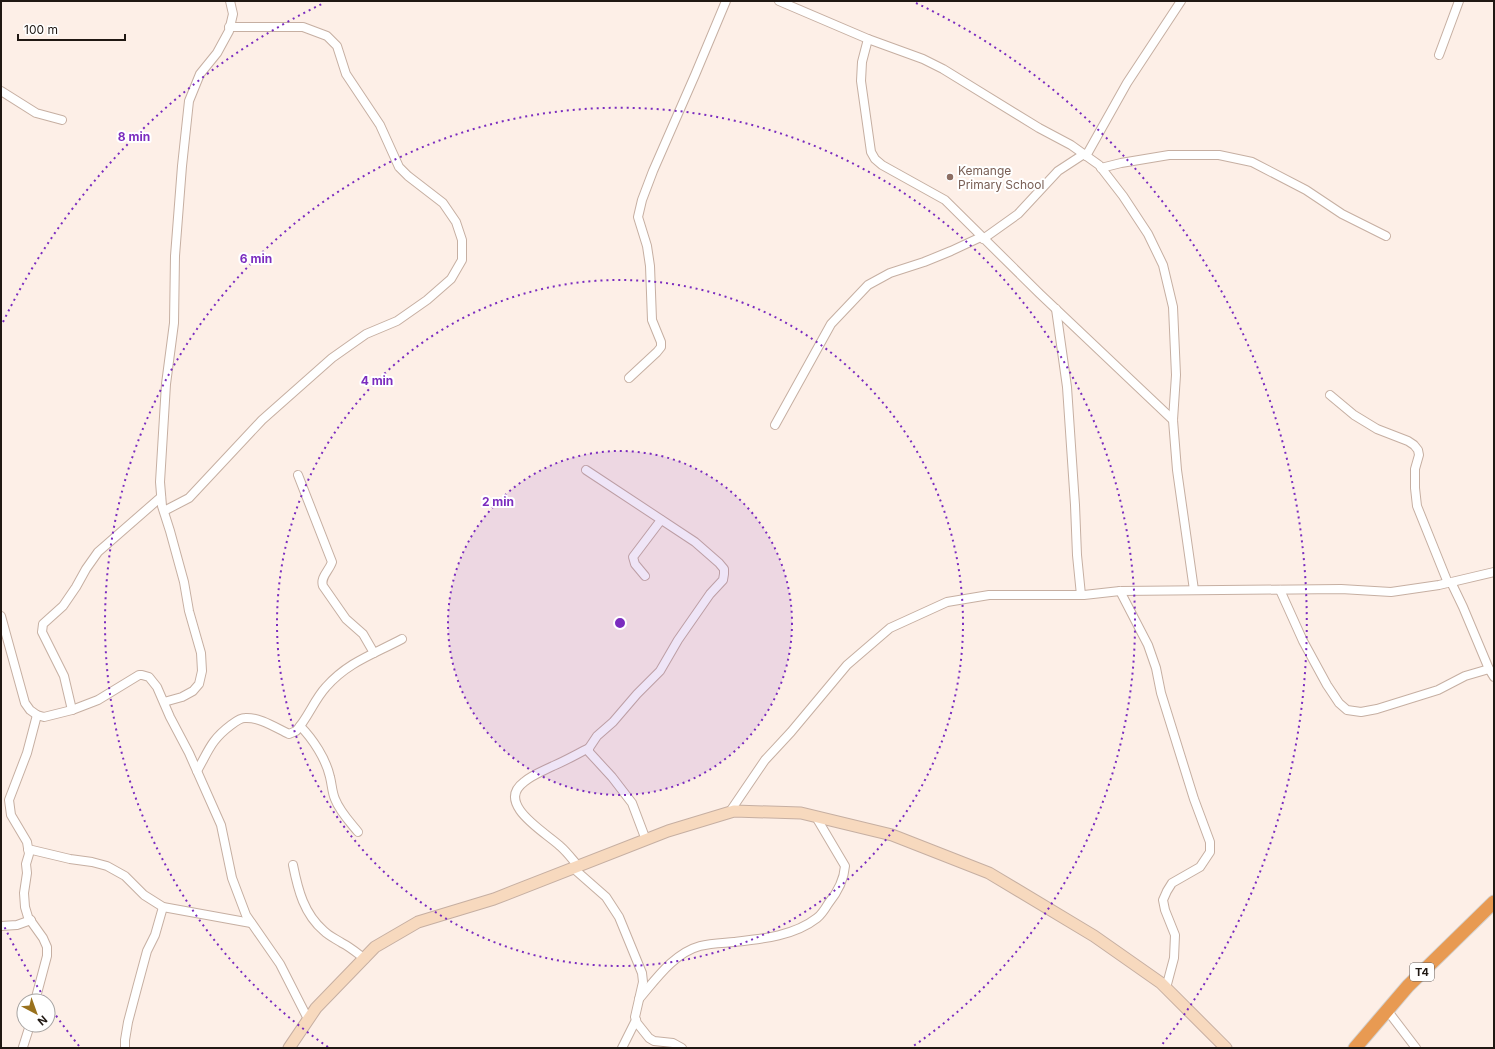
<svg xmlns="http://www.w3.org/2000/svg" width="1495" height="1049" viewBox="0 0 1495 1049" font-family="Inter,sans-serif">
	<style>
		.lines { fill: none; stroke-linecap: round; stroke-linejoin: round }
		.minor-casing { stroke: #c6afa2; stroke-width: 10 }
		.secondary-casing { stroke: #c6afa2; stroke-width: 13 }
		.trunk-casing { stroke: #d2d1d0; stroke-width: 15 }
		.minor { stroke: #fff; stroke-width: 8 }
		.secondary { stroke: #f7d9be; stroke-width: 11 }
		.trunk { stroke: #e89a52; stroke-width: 13 }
		.ring { fill: none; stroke: #7b2cbf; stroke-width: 2; stroke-dasharray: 2 4 }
		.education-dot { fill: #8d6e63; stroke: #fff; stroke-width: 1.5 }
		.labels { text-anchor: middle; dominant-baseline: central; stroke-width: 4; stroke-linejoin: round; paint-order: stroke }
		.shield { fill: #fff; stroke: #635d5a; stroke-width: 1 }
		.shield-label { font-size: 11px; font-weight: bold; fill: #201813 }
		.education-label { font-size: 12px; fill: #785e54; stroke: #fff; text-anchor: start }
		.centre { fill: #7b2cbf; stroke: #fff; stroke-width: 2 }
		.ring-label { font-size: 12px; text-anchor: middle; font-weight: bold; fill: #7b2cbf; stroke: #fff; stroke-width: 4; stroke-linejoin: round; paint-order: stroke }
	</style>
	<rect width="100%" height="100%" fill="#fdefe7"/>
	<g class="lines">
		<defs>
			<g id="minor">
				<polyline points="779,1 868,39 923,59 943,69 1039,128 1071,145 1099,165 1123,196 1148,234 1163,265 1173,307 1176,375 1173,420 1177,470 1194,590"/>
				<polyline points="868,39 862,62 861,81 871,152 875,159 882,165 945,200 1040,294 1173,420"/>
				<polyline points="1439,55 1459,1"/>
				<polyline points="1,91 36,113 62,120"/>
				<polyline points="1086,156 1127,83 1181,1"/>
				<polyline points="1101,168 1121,163 1169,155 1219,155 1252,162 1306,190 1342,214 1386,236"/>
				<polyline points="983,239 1018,214 1058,171 1084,154"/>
				<polyline points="1056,309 1067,387 1075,505 1077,555 1081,595"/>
				<polyline points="629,378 657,352 661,347 661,342 652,320 650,266 647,246 638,217 642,200 653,171 695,75 726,1"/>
				<polyline points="1330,395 1354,415 1377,429 1408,441 1414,445 1418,450 1419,455 1415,469 1415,488 1417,506 1448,583"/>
				<polyline points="775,425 831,324 868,285 890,273 924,262 951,251 981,237"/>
				<polyline points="586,470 695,542 719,563 724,569 724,574 723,580 710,594 678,640 660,671 637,694 613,722 597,736 589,748 589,752 612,777 632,803 646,840"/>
				<path d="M298 475 332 562C329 571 320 577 323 586L346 619 363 634 374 653"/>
				<polyline points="164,511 189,498 262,420 332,358 366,334 397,321 427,300 451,279 462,260 462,240 456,222 443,203 408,176 399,167 380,125 346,74 337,46 327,36 303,27 229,27"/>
				<polyline points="645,576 635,564 633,557 661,520"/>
				<polyline points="1451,582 1463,607 1489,669 1494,677"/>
				<polyline points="1280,590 1303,641 1327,685 1339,703 1347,710 1361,712 1377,709 1438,690 1465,676 1489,669"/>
				<polyline points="1120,591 1148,645 1156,668 1161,693 1194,799 1210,842 1210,852 1200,867 1172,883 1167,891 1163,900 1165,910 1175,935 1174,958 1166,988"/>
				<polyline points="1,616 25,703 30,710 37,715 44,717 72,710 98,700 139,675 142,675 149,677 157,687 170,717 189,753 221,825 232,878 246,915 280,964 308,1019"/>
				<polyline points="164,702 182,697 193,691 199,684 202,671 201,653 189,611 184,582 170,531 162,506 160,482 166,384 174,323 175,256 182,166 189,101 200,74 217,53 229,31 233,14 230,1"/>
				<polyline points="72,710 64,676 42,632 43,624 63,606 76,587 86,569 98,552 161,497"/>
				<path d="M300 726C313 739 326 759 330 777 332 785 332 792 335 799 340 812 350 822 358 832"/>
				<path d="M197 771C209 750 211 740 231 725 235 722 240 718 245 718 260 717 276 728 289 734L296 731C308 718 314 700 326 687 348 662 374 654 402 639"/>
				<polyline points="729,813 765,760 791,732 847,665 890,628 947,602 989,595 1084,595 1120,591 1341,589 1391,592 1439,585 1494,572"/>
				<polyline points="28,849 70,859 92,862 107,866 125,876 144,895 163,907 251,923"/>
				<path d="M293 865C298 890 304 914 324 931 329 936 336 939 342 943 350 947 357 953 365 959"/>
				<path d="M578 866C572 859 567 852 560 846 545 832 495 804 524 782 532 775 543 771 553 766 565 761 577 754 589 748"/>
				<polyline points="573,868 606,897 619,917 642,973 643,982 635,1017 637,1023 649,1038 654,1041 673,1043 682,1048"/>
				<polyline points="1,926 17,925 31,920"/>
				<path d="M639 999C656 979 674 953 700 946 711 943 723 943 734 942 762 939 794 936 817 918 821 915 825 909 828 904 837 893 844 880 845 866L816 817"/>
				<polyline points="35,1001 47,956 47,947 43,938 28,917 25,907 24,893 27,873 26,864 29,854 27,842 11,815 9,800 27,753 37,715"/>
				<polyline points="1387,1010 1416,1048"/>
				<polyline points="23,1047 30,1025"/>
				<polyline points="125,1048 125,1040 128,1022 137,988 147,951 155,935 163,907"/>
				<polyline points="622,1048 636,1020"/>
			</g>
			<polyline id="secondary" points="289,1048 316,1008 375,947 418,922 494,899 668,831 734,811 801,813 892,835 989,873 1094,936 1161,983 1226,1048"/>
			<polyline id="trunk" points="1355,1048 1408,986 1494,902"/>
		</defs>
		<use href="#minor" class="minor-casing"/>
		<use href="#secondary" class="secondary-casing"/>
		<use href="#trunk" class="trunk-casing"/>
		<use href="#minor" class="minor"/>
		<use href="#secondary" class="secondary"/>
		<use href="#trunk" class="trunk"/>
	</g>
	<circle cx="620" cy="623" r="172" fill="#7b2cbf" fill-opacity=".12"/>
	<g class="ring">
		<circle cx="620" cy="623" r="172"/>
		<circle cx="620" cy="623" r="343"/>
		<path d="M328 1047A515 515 0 1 1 912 1047"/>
		<path d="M79 1046A687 687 0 0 1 50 1007M44 997A687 687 0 0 1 3 924M3 322A687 687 0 0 1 324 3M916 3A687 687 0 0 1 1161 1046"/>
	</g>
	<circle class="education-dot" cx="950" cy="177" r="4"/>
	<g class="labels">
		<rect class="shield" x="1410" y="963" width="24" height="18" rx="3"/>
		<g class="shield-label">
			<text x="1422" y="972">T4</text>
		</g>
		<g class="education-label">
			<text x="958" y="170">Kemange<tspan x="958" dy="14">Primary School</tspan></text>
		</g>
	</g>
	<circle cx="620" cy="623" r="6" class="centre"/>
	<g class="ring-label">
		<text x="134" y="141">8 min</text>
		<text x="256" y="263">6 min</text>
		<text x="377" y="385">4 min</text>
		<text x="498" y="506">2 min</text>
	</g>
	<rect width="1495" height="1049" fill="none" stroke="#201813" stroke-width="4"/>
	<g transform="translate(36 1013) rotate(139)"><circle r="19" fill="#ffffff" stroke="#a6a3a1"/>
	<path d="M0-3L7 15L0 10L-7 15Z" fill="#99711d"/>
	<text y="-6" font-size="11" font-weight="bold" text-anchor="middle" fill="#201813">N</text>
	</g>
	<path d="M18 34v6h107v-6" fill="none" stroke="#201813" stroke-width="2"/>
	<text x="24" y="34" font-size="12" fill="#201813" stroke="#ffffff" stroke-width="3" paint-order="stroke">100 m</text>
</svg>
